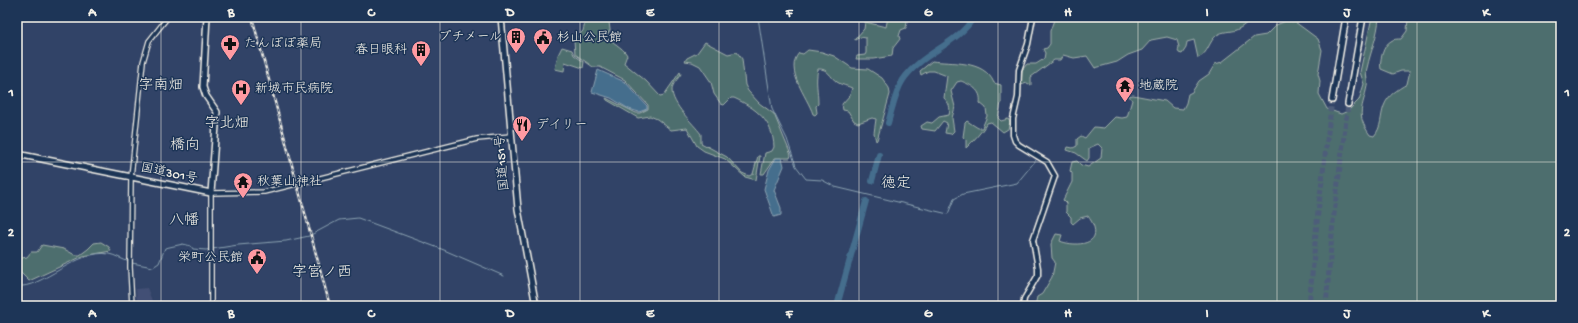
<svg xmlns="http://www.w3.org/2000/svg" width="1578" height="323" viewBox="0 0 1578 323" font-family="'Gochi Hand','Klee One',sans-serif">
	<style>
		.built { fill: #435074 }
		.green { fill: #4e6e6e; stroke: #a1b0ab }
		.water { fill: #456e8d; stroke: #8ba2b1 }
		.lines { fill: none; stroke-linecap: round; stroke-linejoin: round }
		.stream { stroke: #8ba2b1; stroke-width: 1 }
		.river { stroke: #456e8d; stroke-width: 6 }
		.highway-tunnel { stroke: #4e5d7a; stroke-width: 5; stroke-dasharray: 5 2.5; stroke-linecap: butt }
		.minor-casing { stroke: #f4f1e8; stroke-width: 6 }
		.major-casing { stroke: #f4f1e8; stroke-width: 7 }
		.highway-casing { stroke: #f4f1e8; stroke-width: 8 }
		.minor { stroke: #1d3557; stroke-width: 3.5 }
		.major { stroke: #1d3557; stroke-width: 4 }
		.highway { stroke: #1d3557; stroke-width: 5 }
		.rail-casing { stroke: #f4f1e8; stroke-width: 2.5 }
		.rail { stroke: #1d3557; stroke-width: 1; stroke-dasharray: 3; stroke-linecap: butt }
		.grid { fill: none; stroke: #f4f1e8; stroke-width: 1; stroke-opacity: 0.55 }
		.labels { text-anchor: middle; dominant-baseline: central; stroke-width: 3; stroke-linejoin: round; paint-order: stroke }
		.poi-label { font-size: 13px; fill: #f4f1e8; stroke: #1d3557; text-anchor: start }
		.street-label { font-size: 13px; fill: #f4f1e8; stroke: #1d3557 }
		.quarter-label { font-size: 15px; fill: #f4f1e8; stroke: #1d3557 }
		.neatline { fill: none; stroke: #f4f1e8; stroke-width: 1.5 }
		.grid-label { font-size: 13px; text-anchor: middle; font-weight: bold; fill: #f4f1e8 }
	</style>
	<rect width="100%" height="100%" fill="#314367"/>
	<filter id="ink" filterUnits="userSpaceOnUse"><feTurbulence type="fractalNoise" baseFrequency=".025" numOctaves="2"/><feDisplacementMap in="SourceGraphic" scale="8" xChannelSelector="R" yChannelSelector="G"/><feConvolveMatrix kernelMatrix="1 2 1 2 8 2 1 2 1" color-interpolation-filters="sRGB"/></filter>
	<g filter="url(#ink)">
		<polygon class="built" points="147,288 154,306 137,306 136,289"/>
		<g class="green">
			<polygon points="888,17 903,17 907,21 906,28 901,30 899,36 900,39 893,48 892,56 873,59 856,59 857,56 865,55 866,53 866,38 860,37 855,40 855,39 864,29 865,22 886,27"/>
			<path d="M1055 17H1253C1248 22 1243 27 1236 30 1230 32 1223 31 1217 35 1208 42 1209 53 1198 58L1194 40 1187 42 1186 48 1182 54 1179 53 1178 51 1179 47 1177 40 1167 37 1151 40 1142 50 1128 55 1117 62 1095 68 1087 56 1074 58 1063 55 1060 60H1054L1031 77V85L1027 83 1021 85 1022 70 1027 64H1036L1044 59 1045 53 1043 49 1047 48 1050 44V31Z"/>
			<path d="M1372 17H1379C1378 35 1371 50 1367 68 1365 74 1368 80 1367 86 1363 108 1355 114 1370 135L1374 136C1382 127 1380 117 1384 106 1388 95 1397 90 1407 84L1410 71H1401L1393 74 1381 69C1379 62 1383 45 1391 41 1393 39 1398 39 1401 39L1407 31 1408 17H1561V306H1035L1037 297 1042 294 1052 277 1055 262 1052 258 1051 244 1056 234 1062 235 1060 241C1071 246 1100 247 1094 227 1093 223 1090 219 1088 216L1080 218 1073 224 1071 222V217L1066 212V203L1063 200 1072 182V173L1070 171 1072 162 1077 161 1081 165 1088 167 1101 158 1102 148 1098 144 1089 148V158L1087 161 1076 153 1067 150 1068 147 1073 148 1077 146V139L1081 136 1085 138 1094 127 1104 128 1115 117 1122 118 1127 117 1132 100 1129 96 1133 95 1165 101 1173 108 1183 109 1186 103 1188 94 1192 92 1199 81 1209 74 1215 64 1222 62 1254 37 1266 35 1276 25 1286 21 1295 22 1318 39 1322 50 1318 74 1320 81 1319 94 1327 109 1341 114 1348 111 1359 100 1364 84 1360 72Z"/>
			<path d="M584 18 603 19 609 22 610 30 607 35C612 44 622 46 627 55L624 63 646 81 660 96 664 95 680 72 681 74C678 79 672 84 672 90 672 105 693 123 701 134V143L727 157 742 173 749 176 753 174 758 156H760L756 180 745 177 725 159 704 151 697 146 687 128 671 130 657 119 650 116 638 118 607 100 606 98 636 113H640L648 109V105L625 80 600 67H593L575 54 574 40 583 31 585 23 582 19Z"/>
			<path d="M705 42 728 54 737 52 742 59 745 85 748 91 759 103 774 114 791 155 790 158H775L764 174H761L765 153 772 151 774 147C773 121 756 108 734 98H731L724 105 721 104 714 94 711 82 700 66 692 62 685 61 687 58 697 53Z"/>
			<polygon points="562,47 572,50 574,55 584,62 583,68 565,62 564,71 555,69 558,55"/>
			<path d="M808 50 822 52 834 56 852 68 868 69 882 78 889 88 890 94 877 140 876 141 874 133 876 119 872 118 858 123 854 121 848 111 843 110 842 104 850 95 852 88C848 86 841 85 837 82 830 77 828 68 818 69 815 82 818 90 818 104L816 106 817 113 815 115 813 114C807 96 784 70 799 53L803 54Z"/>
			<path d="M932 61C951 64 984 59 994 83L1001 85V103L998 118 1001 121 1008 119 1010 122 1008 129 1003 132 991 122 987 123C981 133 974 140 966 148V140L963 137 965 123 967 121 978 128H982L987 116 986 108 980 103C982 90 971 85 961 81L957 82 951 91 955 107 952 118 954 131 951 134 945 133 947 123 943 121 935 131 922 129 921 126 927 122 932 123 939 117 949 115C951 107 949 103 944 98L947 76 934 71H928L921 75 920 71Z"/>
			<polygon points="101,242 109,247 111,251 83,256 29,281 17,269 17,259 27,257 31,252 37,252 42,245 64,249 75,255 80,255 88,249 94,243"/>
		</g>
		<g class="water">
			<polygon points="598,70 625,82 647,106 647,109 639,112 629,109 611,98 592,92"/>
			<polygon points="776,158 782,158 784,166 774,190 781,208 781,215 774,217 764,189 769,170"/>
		</g>
		<g class="lines">
			<g class="stream">
				<polyline points="758,17 772,109 787,139 796,166 806,179 822,180 835,187 948,214 954,199 963,194 1017,183 1036,160"/>
				<polyline points="132,263 153,267 159,263 165,248 183,244 191,246 193,249 206,250 238,245 286,241 309,236 339,220 358,218 444,250 504,276"/>
				<path d="M17 286C41 290 78 248 109 254 115 255 123 260 129 262"/>
			</g>
			<g class="river">
				<path d="M888 123C892 110 895 92 903 80 921 53 957 45 974 17"/>
				<polyline points="872,181 879,155"/>
				<polyline points="837,306 866,201"/>
			</g>
			<g class="highway-tunnel">
				<polyline points="1309,306 1318,212 1332,100"/>
				<polyline points="1326,306 1333,222 1348,104"/>
			</g>
			<defs>
				<g id="minor">
					<polyline points="132,306 130,267 131,177 143,62 149,41 168,17"/>
					<polyline points="211,306 211,193 264,192 477,139 511,136"/>
				</g>
				<polyline id="major" points="1023,306 1024,299 1038,275 1038,268 1033,240 1055,176 1047,162 1019,145 1015,141 1013,135 1013,119 1018,97 1019,70 1028,44 1033,17"/>
				<g id="highway">
					<polyline points="501,17 518,209 536,306"/>
					<polyline points="1332,100 1346,17"/>
					<polyline points="1348,104 1363,17"/>
					<polyline points="17,154 211,193 217,112 206,96 203,87 207,17"/>
				</g>
			</defs>
			<use href="#minor" class="minor-casing"/>
			<use href="#major" class="major-casing"/>
			<use href="#highway" class="highway-casing"/>
			<use href="#minor" class="minor"/>
			<use href="#major" class="major"/>
			<use href="#highway" class="highway"/>
			<defs>
				<polyline id="rail" points="252,17 330,306"/>
			</defs>
			<use href="#rail" class="rail-casing"/>
			<use href="#rail" class="rail"/>
		</g>
	</g>
	<path class="grid" d="M161 17V306M301 17V306M440 17V306M580 17V306M719 17V306M859 17V306M998 17V306M1138 17V306M1277 17V306M1417 17V306M17 162H1561"/>
	<defs>
		<symbol id="building-pin" viewBox="-11 -11 22 30"><path d="M0 17L-7.5 6A9.5 9.5 0 1 1 7.5 6Z" fill="#ff9aa2" stroke="#1d3557"/><path d="M-4-6H4V6H1V3H-1V6H-4ZM-2.5-4.3h1.7v1.8h-1.7ZM.8-4.3h1.7v1.8H.8ZM-2.5-1h1.7V.8h-1.7ZM.8-1h1.7V.8H.8Z" fill="#111"/></symbol>
		<symbol id="civic-pin" viewBox="-11 -11 22 30"><path d="M0 17L-7.5 6A9.5 9.5 0 1 1 7.5 6Z" fill="#ff9aa2" stroke="#1d3557"/><path d="M-.6-6.5H3V-4.5H.6V-3L4-1V1h2V6H-6V1h2V-1L-.6-3ZM-1.2 2.5V6h2.4V2.5Z" fill="#111"/></symbol>
		<symbol id="pharmacy-pin" viewBox="-11 -11 22 30"><path d="M0 17L-7.5 6A9.5 9.5 0 1 1 7.5 6Z" fill="#ff9aa2" stroke="#1d3557"/><path d="M-2-6h4v4h4v4h-4v4h-4v-4h-4v-4h4Z" fill="#111"/></symbol>
		<symbol id="temple-pin" viewBox="-11 -11 22 30"><path d="M0 17L-7.5 6A9.5 9.5 0 1 1 7.5 6Z" fill="#ff9aa2" stroke="#1d3557"/><path d="M0-6L5-2H3V0L6.5 2.5H4V6H1.5V3h-3V6H-4V2.5H-6.5L-3 0V-2H-5Z" fill="#111"/></symbol>
		<symbol id="hospital-pin" viewBox="-11 -11 22 30"><path d="M0 17L-7.5 6A9.5 9.5 0 1 1 7.5 6Z" fill="#ff9aa2" stroke="#1d3557"/><path d="M-5-5h3v3.5h4V-5h3V5h-3V1.5h-4V5h-3Z" fill="#111"/></symbol>
		<symbol id="restaurant-pin" viewBox="-11 -11 22 30"><path d="M0 17L-7.5 6A9.5 9.5 0 1 1 7.5 6Z" fill="#ff9aa2" stroke="#1d3557"/><path d="M-5-6h1v4h1v-4h1v4h1v-4h1v5L-1.5 .5V6h-2V.5L-5-1ZM5-6V6H3V1.5H1.5Q1.5-4 5-6Z" fill="#111"/></symbol>
	</defs>
	<g fill-rule="evenodd">
		<use href="#building-pin" x="505" y="26" width="22" height="30"/>
		<use href="#civic-pin" x="532" y="27" width="22" height="30"/>
		<use href="#pharmacy-pin" x="219" y="33" width="22" height="30"/>
		<use href="#building-pin" x="410" y="39" width="22" height="30"/>
		<use href="#temple-pin" x="1114" y="75" width="22" height="30"/>
		<use href="#hospital-pin" x="230" y="78" width="22" height="30"/>
		<use href="#restaurant-pin" x="511" y="114" width="22" height="30"/>
		<use href="#temple-pin" x="232" y="171" width="22" height="30"/>
		<use href="#civic-pin" x="246" y="247" width="22" height="30"/>
	</g>
	<g class="labels">
		<g class="poi-label">
			<text x="502" y="37" text-anchor="end">プチメール</text>
			<text x="557" y="38">杉山公民館</text>
			<text x="244" y="44">たんぽぽ薬局</text>
			<text x="407" y="50" text-anchor="end">春日眼科</text>
			<text x="1139" y="86">地蔵院</text>
			<text x="255" y="89">新城市民病院</text>
			<text x="536" y="125">デイリー</text>
			<text x="257" y="182">秋葉山神社</text>
			<text x="243" y="258" text-anchor="end">栄町公民館</text>
		</g>
		<g class="street-label">
			<text transform="translate(503 163) rotate(-95)">国道151号</text>
			<text transform="translate(169 174) rotate(12)">国道301号</text>
		</g>
		<g class="quarter-label">
			<text x="161" y="86">字南畑</text>
			<text x="227" y="124">字北畑</text>
			<text x="185" y="146">橋向</text>
			<text x="896" y="184">徳定</text>
			<text x="184" y="221">八幡</text>
			<text x="322" y="273">字宮ノ西</text>
		</g>
	</g>
	<rect width="1578" height="323" fill="none" stroke="#1d3557" stroke-width="44"/>
	<rect x="22" y="22" width="1534" height="279" class="neatline"/>
	<g class="grid-label">
		<text x="92" y="16">A</text>
		<text x="231" y="16">B</text>
		<text x="371" y="16">C</text>
		<text x="510" y="16">D</text>
		<text x="650" y="16">E</text>
		<text x="789" y="16">F</text>
		<text x="928" y="16">G</text>
		<text x="1068" y="16">H</text>
		<text x="1207" y="16">I</text>
		<text x="1347" y="16">J</text>
		<text x="1486" y="16">K</text>
		<text x="11" y="96">1</text>
		<text x="1567" y="96">1</text>
		<text x="11" y="236">2</text>
		<text x="1567" y="236">2</text>
		<text x="92" y="317">A</text>
		<text x="231" y="317">B</text>
		<text x="371" y="317">C</text>
		<text x="510" y="317">D</text>
		<text x="650" y="317">E</text>
		<text x="789" y="317">F</text>
		<text x="928" y="317">G</text>
		<text x="1068" y="317">H</text>
		<text x="1207" y="317">I</text>
		<text x="1347" y="317">J</text>
		<text x="1486" y="317">K</text>
	</g>
</svg>
